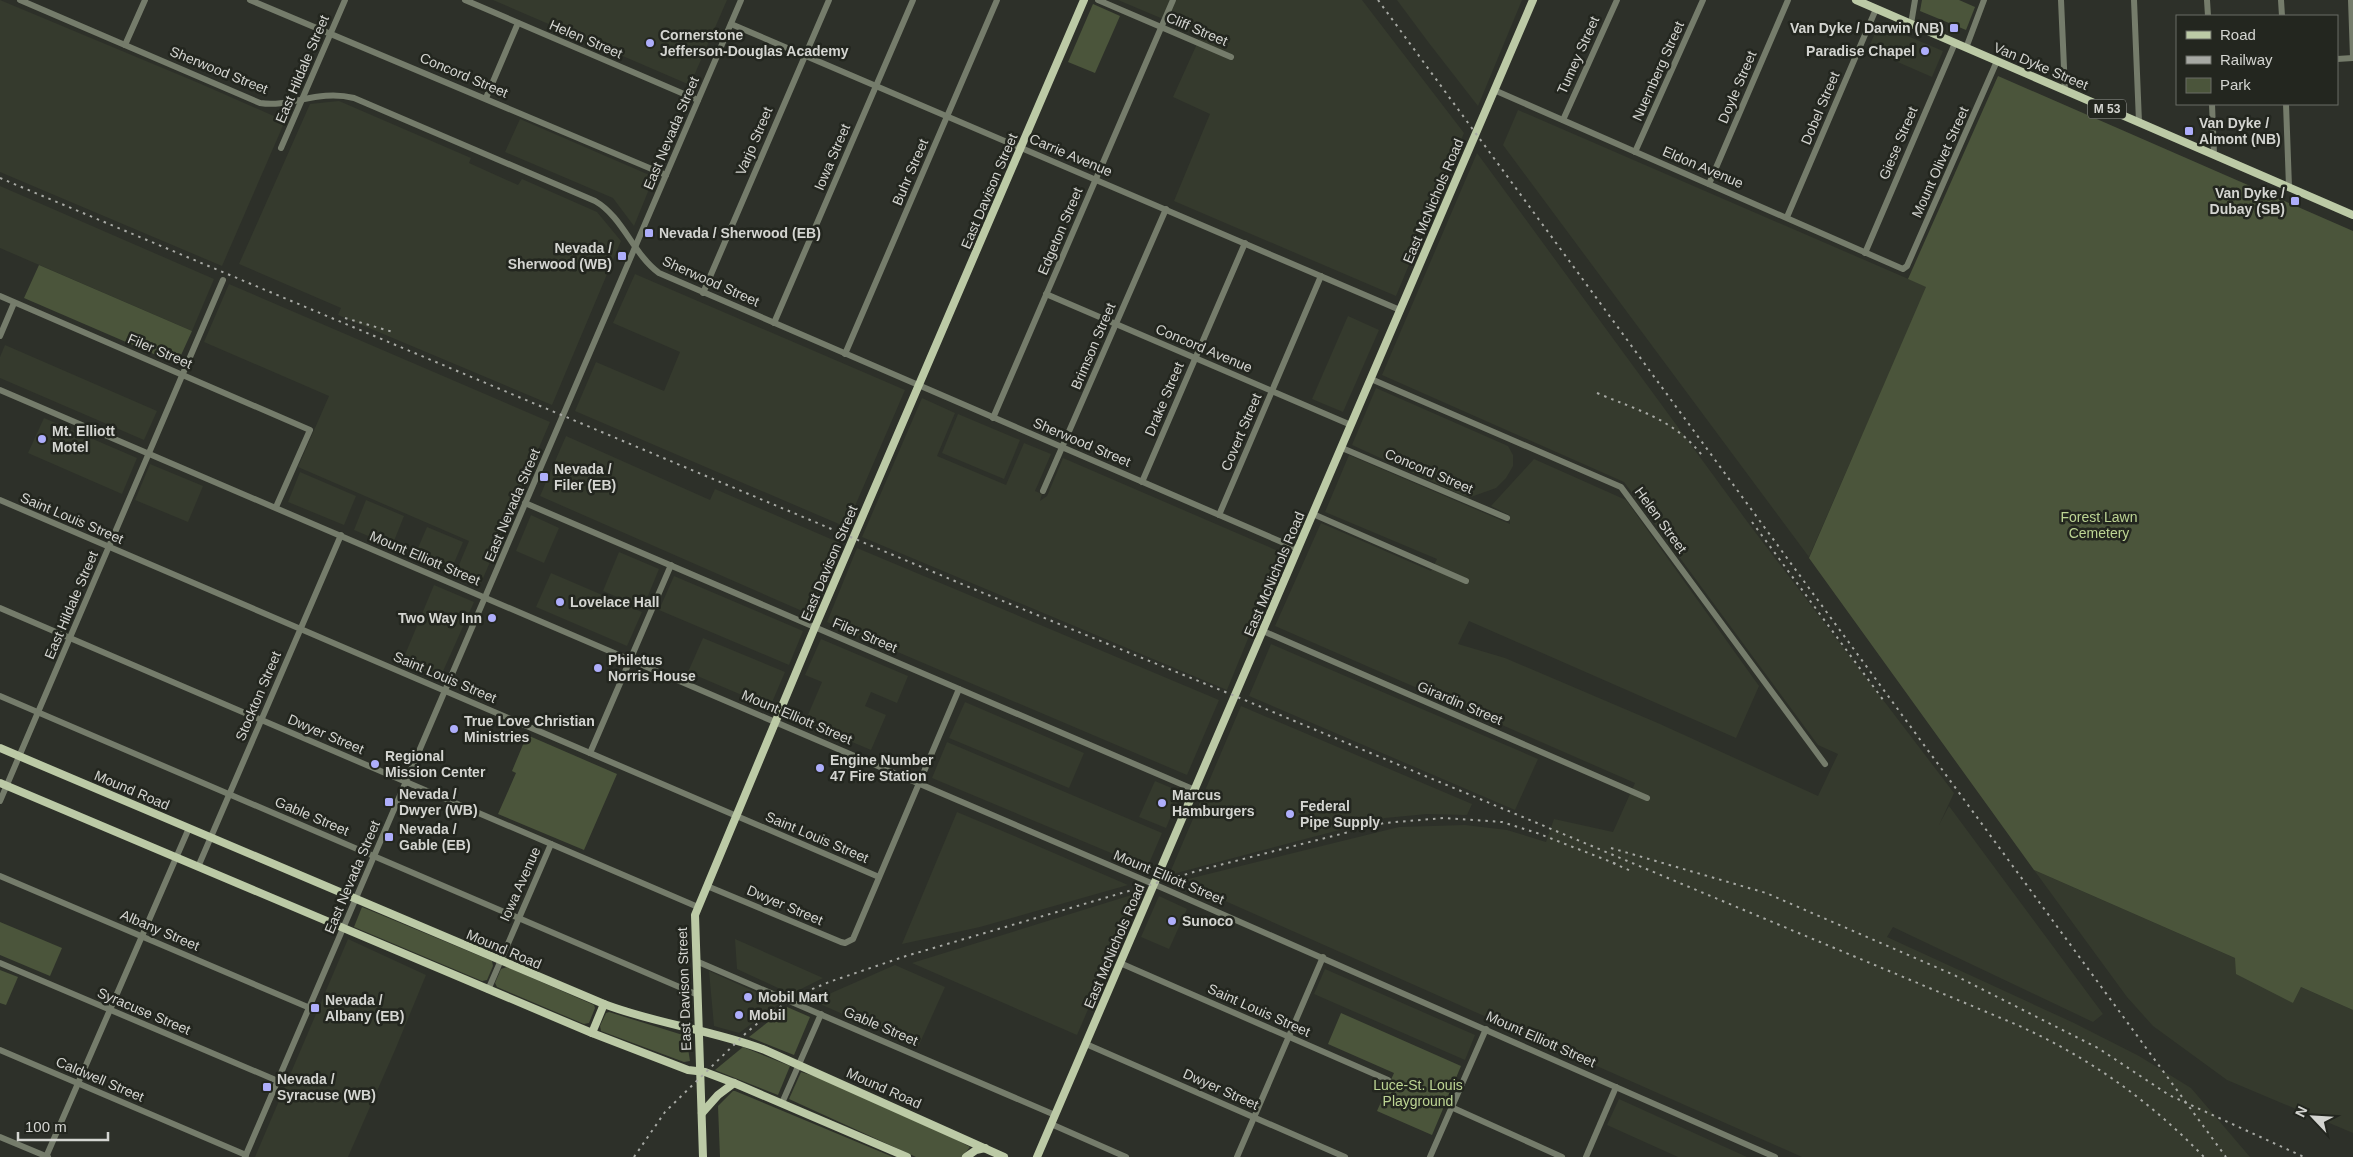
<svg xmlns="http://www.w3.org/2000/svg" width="2353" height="1157" viewBox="0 0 2353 1157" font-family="Arial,sans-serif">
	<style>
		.built { fill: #353a2d }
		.green { fill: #4b553b }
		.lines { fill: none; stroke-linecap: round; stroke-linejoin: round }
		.minor { stroke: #757c6b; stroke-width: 6 }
		.major { stroke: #bccaa6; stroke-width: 8 }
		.rail { stroke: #a7a9a4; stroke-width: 2; stroke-dasharray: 2.5 5; stroke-linecap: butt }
		.poi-dot { fill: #aeaefb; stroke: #23261f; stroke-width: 2 }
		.labels { text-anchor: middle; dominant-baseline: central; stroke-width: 5; stroke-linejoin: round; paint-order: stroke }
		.shield { fill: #23261f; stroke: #9fa09c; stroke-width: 1 }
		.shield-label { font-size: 12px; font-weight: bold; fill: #d4d5d1 }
		.poi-label { font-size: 14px; font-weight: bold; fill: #d4d5d1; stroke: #23261f; text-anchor: start }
		.street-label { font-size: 14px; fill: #d4d5d1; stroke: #23261f }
		.park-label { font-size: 14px; fill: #bdd594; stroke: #23261f }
	</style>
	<rect width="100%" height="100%" fill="#2d3029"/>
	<g class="built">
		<polygon points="0,0 201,84 285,121 222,266 0,172"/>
		<polygon points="493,0 727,0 690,85"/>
		<polygon points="1118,0 1362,0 1464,133 1396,296 1174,201 1210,114 1173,97 1201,35"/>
		<polygon points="1397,0 1522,0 1478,106 1429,43"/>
		<polygon points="1879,24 1943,51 1932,77 1868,49"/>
		<polygon points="339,101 471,158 469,163 518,185 522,179 597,212 621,241 552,405 338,315 341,308 239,264 310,104"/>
		<polygon points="1518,110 1927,287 1809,557 1503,145"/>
		<polygon points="520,119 654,177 634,226 613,198 505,152"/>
		<polygon points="1477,153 1749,524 1954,793 1939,825 1949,806 2103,1014 2093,1022 1893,927 1887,937 2074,1023 2139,1056 2191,1088 2250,1157 1802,1157 1180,881 1399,827 1465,825 1507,830 1546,842 1554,819 1613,832 1635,783 1275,626 1321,523 1431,571 1437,559 1325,512 1349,455 1510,524 1509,515 1491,506 1534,459 1626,500 1759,686 1736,738 1469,621 1458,644 1505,658 1660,724 1818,796 1838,754 1818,745 1624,482 1382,375"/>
		<polygon points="0,186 214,279 192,331 0,248"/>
		<polygon points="635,274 905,390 846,527 575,411 596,362 664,391 680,352 613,323"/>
		<polygon points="229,284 550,422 481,583 456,572 469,541 298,467 329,396 204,342"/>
		<polygon points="1348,316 1379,330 1343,412 1312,399"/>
		<polygon points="5,345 157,411 144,440 0,378 0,357"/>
		<polygon points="1376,388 1508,446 1513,455 1513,466 1506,478 1496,488 1468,498 1352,445"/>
		<polygon points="922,398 955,413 937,456 1006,485 1024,443 1051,454 1035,491 1042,494 1040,501 1047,496 1063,458 1283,553 1227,690 862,537"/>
		<polygon points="958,414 1020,440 1004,479 942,453"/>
		<polygon points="44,418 137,458 122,494 28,453"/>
		<polygon points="566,436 710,500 715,489 840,543 809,614 540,496"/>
		<polygon points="150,464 203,486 188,522 135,500"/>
		<polygon points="300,472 356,496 344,525 288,502"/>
		<polygon points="366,500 404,516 392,546 354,530"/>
		<polygon points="531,515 559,528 544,563 516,551"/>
		<polygon points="427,527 463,542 451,570 415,555"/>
		<polygon points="857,548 1219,700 1187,775 827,622"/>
		<polygon points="619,552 659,569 643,608 603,591"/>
		<polygon points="551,573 642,612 627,646 536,607"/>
		<polygon points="674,576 803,631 789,665 659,610"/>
		<polygon points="434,585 474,602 440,678 402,662"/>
		<polygon points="703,638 785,672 770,707 688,672"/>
		<polygon points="821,639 908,676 897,703 871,692 865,706 886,715 871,750 805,722 822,682 805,675"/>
		<polygon points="1271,644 1538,759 1515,810 1249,696"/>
		<polygon points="965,702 1084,753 1069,788 949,738"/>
		<polygon points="1241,706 1248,709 1472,804 1467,815 1427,814 1385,818 1169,875"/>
		<polygon points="947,742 1162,833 1147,868 932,778"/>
		<polygon points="1155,781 1181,792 1166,828 1139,817"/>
		<polygon points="957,812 1019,838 1128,885 980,927 902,944"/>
		<polygon points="2034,870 2235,958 2293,1003 2301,987 2353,1010 2353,1133 2227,1080 2153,1026 2127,997"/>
		<polygon points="1138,893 1077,1035 912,963"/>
		<polygon points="1159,896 1187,909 1169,949 1141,937"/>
		<polygon points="348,939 426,975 395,1050 348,1157 255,1157"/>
		<polygon points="735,939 823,978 791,994 737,969"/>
		<polygon points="895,965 945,987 918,1047 813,1001"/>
		<polygon points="1325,969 1475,1035 1465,1060 1314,994"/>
		<polygon points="709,971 780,1003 739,1033 714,1026"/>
		<polygon points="1619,1099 1747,1157 1678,1157 1607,1125"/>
	</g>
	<g class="green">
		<polygon points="1922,0 1959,0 1975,7 1966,30 1920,11"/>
		<polygon points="1093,4 1120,16 1095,73 1068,62"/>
		<polygon points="1998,76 2353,231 2353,1010 2301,987 2293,1003 2236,974 2235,958 2034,870 1809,558 1926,287 1908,279"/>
		<polygon points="39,265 192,331 177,364 24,298"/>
		<polygon points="527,735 617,774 584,850 498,814 516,773 512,771"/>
		<polygon points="362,907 492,961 493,966 487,980 482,981 354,927"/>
		<polygon points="0,922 62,948 50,976 0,955"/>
		<polygon points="507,967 594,1005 595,1008 589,1023 584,1024 497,987 495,983 501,969"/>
		<polygon points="0,970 18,977 6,1005 0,1003"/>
		<polygon points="787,1007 810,1017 794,1055 749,1037"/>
		<polygon points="609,1012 686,1036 690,1061 684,1062 601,1031 600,1026 606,1013"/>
		<polygon points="1341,1013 1461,1066 1432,1135 1377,1111 1394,1073 1328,1044"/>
		<polygon points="743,1047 790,1066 778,1095 715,1070"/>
		<polygon points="801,1072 827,1080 936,1129 970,1147 962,1157 916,1157 789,1099"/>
		<polygon points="733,1091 735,1091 893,1157 720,1157 718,1106"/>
	</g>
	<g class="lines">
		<g class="minor">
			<path d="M20 0 260 103C291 108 317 89 354 98L595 201C623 217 633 254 659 273L1298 549"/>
			<polyline points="250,0 666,175"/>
			<polyline points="465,0 698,100"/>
			<polyline points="1098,0 1231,57"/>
			<polyline points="2061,0 2065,90"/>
			<polyline points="2134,0 2139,122"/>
			<polyline points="2207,0 2208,16"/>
			<polyline points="2281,0 2282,16"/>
			<polyline points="2351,0 2353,57"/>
			<polyline points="731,24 1400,310"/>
			<polyline points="1911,24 1915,0"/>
			<polyline points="125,45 145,0"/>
			<polyline points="1966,48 1984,0"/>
			<polyline points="2337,59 2353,58"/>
			<polyline points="1494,90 1903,269 1907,266 1997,61"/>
			<polyline points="486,98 518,23"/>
			<polyline points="2212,104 2214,155"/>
			<polyline points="2286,104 2289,187"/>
			<polyline points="1563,120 1617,0"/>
			<polyline points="281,148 345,0"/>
			<polyline points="1635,152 1703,0"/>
			<polyline points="1709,184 1788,0"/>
			<polyline points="1787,217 1876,9"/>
			<polyline points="1865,253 1955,43"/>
			<polyline points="703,293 829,0"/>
			<polyline points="1046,294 1351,425"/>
			<polyline points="0,296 310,430 276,507"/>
			<polyline points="774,323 913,0"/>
			<polyline points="0,336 14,303"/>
			<polyline points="845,354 997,0"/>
			<polyline points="1371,379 1621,487 1825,764"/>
			<polyline points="0,390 1165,889 1775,1157"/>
			<polyline points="993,418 1173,0"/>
			<polyline points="1342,448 1507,518"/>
			<polyline points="1142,482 1245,243"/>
			<polyline points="1043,491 1166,209"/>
			<polyline points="0,500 879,877"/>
			<polyline points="525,503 1195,790"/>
			<polyline points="1313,514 1466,581"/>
			<polyline points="1219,515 1321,276"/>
			<polyline points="0,608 698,907"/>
			<polyline points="1263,631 1647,798"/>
			<polyline points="0,696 698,995"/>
			<polyline points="590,753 671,565"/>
			<polyline points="0,801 223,280"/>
			<polyline points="198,867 341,535"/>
			<polyline points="0,876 310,1008"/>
			<polyline points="707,886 841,942 845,943 853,939 959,689"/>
			<polyline points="696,961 1055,1115"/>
			<polyline points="0,963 278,1081"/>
			<polyline points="1120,963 1388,1080"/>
			<polyline points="488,990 551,844"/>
			<polyline points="1086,1044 1345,1157"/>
			<polyline points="0,1050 246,1155"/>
			<polyline points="782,1103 821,1014"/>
			<polyline points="1451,1107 1562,1157"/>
			<polyline points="1051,1124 1126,1157"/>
			<polyline points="0,1137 48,1157"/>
			<polyline points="46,1157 189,828"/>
			<polyline points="245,1157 741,0"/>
			<polyline points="1237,1157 1323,957"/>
			<polyline points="1430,1157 1486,1029"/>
			<polyline points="1586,1157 1616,1087"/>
		</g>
		<g class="major">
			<polyline points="1856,0 2353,215"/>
			<path d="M0 748 604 1004C656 1024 713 1030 765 1050L1004 1157"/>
			<polyline points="0,783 592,1033 688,1070 705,1072 734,1083 907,1157"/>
			<polyline points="592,1033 604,1004"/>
			<polyline points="702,1113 718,1095 734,1083"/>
			<polyline points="703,1157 695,915 815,627 1084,0"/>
			<polyline points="966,1157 976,1150 985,1148"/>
			<polyline points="1037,1157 1533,0"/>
		</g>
		<g class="rail">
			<polyline points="1378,0 2226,1157"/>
			<path d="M0 178 976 590 1235 696 2015 1024C2087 1056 2149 1100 2204 1157"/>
			<polyline points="345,318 393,332"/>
			<path d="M1597 393C1639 411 1675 419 1704 458"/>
			<polyline points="1752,522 1884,701"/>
			<polyline points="1611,848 1766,893 1954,975 2098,1048 2169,1095 2304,1157"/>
			<polyline points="1613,863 1631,871"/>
			<polyline points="634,1157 665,1112 746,1033 770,1013 803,993 829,982 906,956 1204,869 1384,823 1444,818 1502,822 1537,833 1619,865"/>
		</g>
	</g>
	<g class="poi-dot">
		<rect x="1949" y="23" width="10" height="10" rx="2.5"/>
		<circle cx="650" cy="43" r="5"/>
		<circle cx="1925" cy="51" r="5"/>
		<rect x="2184" y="126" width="10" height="10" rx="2.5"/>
		<rect x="2290" y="196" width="10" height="10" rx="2.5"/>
		<rect x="644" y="228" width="10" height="10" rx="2.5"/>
		<rect x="617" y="251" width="10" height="10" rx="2.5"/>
		<circle cx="42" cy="439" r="5"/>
		<rect x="539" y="472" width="10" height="10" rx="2.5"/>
		<circle cx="560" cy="602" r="5"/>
		<circle cx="492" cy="618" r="5"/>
		<circle cx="598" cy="668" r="5"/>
		<circle cx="454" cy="729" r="5"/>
		<circle cx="375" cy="764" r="5"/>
		<circle cx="820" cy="768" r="5"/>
		<rect x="384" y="797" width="10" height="10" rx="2.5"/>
		<circle cx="1162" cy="803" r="5"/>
		<circle cx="1290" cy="814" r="5"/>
		<rect x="384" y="832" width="10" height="10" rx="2.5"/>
		<circle cx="1172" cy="921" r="5"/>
		<circle cx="748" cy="997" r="5"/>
		<rect x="310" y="1003" width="10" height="10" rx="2.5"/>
		<circle cx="739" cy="1015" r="5"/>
		<rect x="262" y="1082" width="10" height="10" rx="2.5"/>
	</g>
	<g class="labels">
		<rect class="shield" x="2088" y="99.5" width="38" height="19" rx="4"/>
		<g class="shield-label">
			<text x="2107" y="109">M 53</text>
		</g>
		<g class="poi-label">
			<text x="1944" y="28" text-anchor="end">Van Dyke / Darwin (NB)</text>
			<text x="660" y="35">Cornerstone<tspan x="660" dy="16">Jefferson-Douglas Academy</tspan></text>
			<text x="1915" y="51" text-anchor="end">Paradise Chapel</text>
			<text x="2199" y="123">Van Dyke /<tspan x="2199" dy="16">Almont (NB)</tspan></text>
			<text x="2285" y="193" text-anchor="end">Van Dyke /<tspan x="2285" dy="16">Dubay (SB)</tspan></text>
			<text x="659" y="233">Nevada / Sherwood (EB)</text>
			<text x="612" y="248" text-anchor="end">Nevada /<tspan x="612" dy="16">Sherwood (WB)</tspan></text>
			<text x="52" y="431">Mt. Elliott<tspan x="52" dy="16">Motel</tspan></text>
			<text x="554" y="469">Nevada /<tspan x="554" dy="16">Filer (EB)</tspan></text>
			<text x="570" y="602">Lovelace Hall</text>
			<text x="482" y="618" text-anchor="end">Two Way Inn</text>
			<text x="608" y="660">Philetus<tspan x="608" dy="16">Norris House</tspan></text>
			<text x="464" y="721">True Love Christian<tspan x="464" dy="16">Ministries</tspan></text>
			<text x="385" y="756">Regional<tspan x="385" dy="16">Mission Center</tspan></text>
			<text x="830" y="760">Engine Number<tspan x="830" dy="16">47 Fire Station</tspan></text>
			<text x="399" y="794">Nevada /<tspan x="399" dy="16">Dwyer (WB)</tspan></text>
			<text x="1172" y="795">Marcus<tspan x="1172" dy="16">Hamburgers</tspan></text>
			<text x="1300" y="806">Federal<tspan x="1300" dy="16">Pipe Supply</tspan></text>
			<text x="399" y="829">Nevada /<tspan x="399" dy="16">Gable (EB)</tspan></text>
			<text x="1182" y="921">Sunoco</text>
			<text x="758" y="997">Mobil Mart</text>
			<text x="325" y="1000">Nevada /<tspan x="325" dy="16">Albany (EB)</tspan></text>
			<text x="749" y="1015">Mobil</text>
			<text x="277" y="1079">Nevada /<tspan x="277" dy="16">Syracuse (WB)</tspan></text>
		</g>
		<g class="street-label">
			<text transform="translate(1197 29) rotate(23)">Cliff Street</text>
			<text transform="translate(586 39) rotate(23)">Helen Street</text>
			<text transform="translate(1578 55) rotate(-66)">Tumey Street</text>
			<text transform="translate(2041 66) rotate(23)">Van Dyke Street</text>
			<text transform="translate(302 69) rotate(-67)">East Hildale Street</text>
			<text transform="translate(219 70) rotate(22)">Sherwood Street</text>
			<text transform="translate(1658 71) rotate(-66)">Nuernberg Street</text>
			<text transform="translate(464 75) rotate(23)">Concord Street</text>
			<text transform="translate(1737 87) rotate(-67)">Doyle Street</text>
			<text transform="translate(1820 108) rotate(-67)">Dobel Street</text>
			<text transform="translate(671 133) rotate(-67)">East Nevada Street</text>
			<text transform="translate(754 141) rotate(-67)">Varjo Street</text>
			<text transform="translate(1898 143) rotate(-67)">Giese Street</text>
			<text transform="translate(1071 155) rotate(23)">Carrie Avenue</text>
			<text transform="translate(832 157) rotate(-67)">Iowa Street</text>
			<text transform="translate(1940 162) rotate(-66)">Mount Olivet Street</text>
			<text transform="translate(1703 167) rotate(23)">Eldon Avenue</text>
			<text transform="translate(910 172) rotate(-67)">Buhr Street</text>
			<text transform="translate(989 191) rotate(-67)">East Davison Street</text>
			<text transform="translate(1433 201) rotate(-67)">East McNichols Road</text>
			<text transform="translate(1060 231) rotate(-67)">Edgeton Street</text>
			<text transform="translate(711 281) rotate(24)">Sherwood Street</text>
			<text transform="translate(1093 346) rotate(-67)">Brimson Street</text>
			<text transform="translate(1204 348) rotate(23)">Concord Avenue</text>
			<text transform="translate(160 351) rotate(23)">Filer Street</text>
			<text transform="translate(1164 399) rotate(-67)">Drake Street</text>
			<text transform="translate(1241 432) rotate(-67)">Covert Street</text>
			<text transform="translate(1082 442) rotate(23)">Sherwood Street</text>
			<text transform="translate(1429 471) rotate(23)">Concord Street</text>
			<text transform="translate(512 505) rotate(-67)">East Nevada Street</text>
			<text transform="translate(72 518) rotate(23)">Saint Louis Street</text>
			<text transform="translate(1661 520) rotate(54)">Helen Street</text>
			<text transform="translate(425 558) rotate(23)">Mount Elliott Street</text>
			<text transform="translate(829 563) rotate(-67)">East Davison Street</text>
			<text transform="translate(1274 574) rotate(-67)">East McNichols Road</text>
			<text transform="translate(71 605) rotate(-67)">East Hildale Street</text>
			<text transform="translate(865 635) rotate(23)">Filer Street</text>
			<text transform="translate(445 677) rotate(23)">Saint Louis Street</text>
			<text transform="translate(258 696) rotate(-67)">Stockton Street</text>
			<text transform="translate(1460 703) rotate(23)">Girardin Street</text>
			<text transform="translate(797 717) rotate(23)">Mount Elliott Street</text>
			<text transform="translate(326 734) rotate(23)">Dwyer Street</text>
			<text transform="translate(132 790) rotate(23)">Mound Road</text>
			<text transform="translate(312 816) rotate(23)">Gable Street</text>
			<text transform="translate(817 837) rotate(23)">Saint Louis Street</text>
			<text transform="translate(352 877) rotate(-67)">East Nevada Street</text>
			<text transform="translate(1169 877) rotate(23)">Mount Elliott Street</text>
			<text transform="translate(520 884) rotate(-66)">Iowa Avenue</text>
			<text transform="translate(785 905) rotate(23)">Dwyer Street</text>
			<text transform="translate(160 930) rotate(23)">Albany Street</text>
			<text transform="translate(1114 946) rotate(-67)">East McNichols Road</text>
			<text transform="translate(504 949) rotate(23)">Mound Road</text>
			<text transform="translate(684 989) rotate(-92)">East Davison Street</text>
			<text transform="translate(1259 1010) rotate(24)">Saint Louis Street</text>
			<text transform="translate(144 1011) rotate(23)">Syracuse Street</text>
			<text transform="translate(881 1026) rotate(23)">Gable Street</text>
			<text transform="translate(1541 1039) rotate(24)">Mount Elliott Street</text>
			<text transform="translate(100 1079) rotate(23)">Caldwell Street</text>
			<text transform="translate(884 1088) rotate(24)">Mound Road</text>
			<text transform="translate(1221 1089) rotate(24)">Dwyer Street</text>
		</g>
		<g class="park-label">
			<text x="2099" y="517">Forest Lawn<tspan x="2099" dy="16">Cemetery</tspan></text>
			<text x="1418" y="1085">Luce-St. Louis<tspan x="1418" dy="16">Playground</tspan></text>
		</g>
	</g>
	<rect x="2176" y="15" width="162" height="90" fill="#23261f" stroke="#6a6c66"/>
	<rect x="2186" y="31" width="25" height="8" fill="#bccaa6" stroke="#6a6c66"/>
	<text x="2220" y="40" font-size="15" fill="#d4d5d1">Road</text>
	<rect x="2186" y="56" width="25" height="8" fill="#a7a9a4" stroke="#6a6c66"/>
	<text x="2220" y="65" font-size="15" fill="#d4d5d1">Railway</text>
	<rect x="2186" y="78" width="25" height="15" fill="#4b553b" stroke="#6a6c66"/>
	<text x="2220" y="90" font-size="15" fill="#d4d5d1">Park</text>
	<g transform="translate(2313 1117) rotate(295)" stroke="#23261f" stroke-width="4" paint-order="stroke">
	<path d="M0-4L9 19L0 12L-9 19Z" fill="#d4d5d1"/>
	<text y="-8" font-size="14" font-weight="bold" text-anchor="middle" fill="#d4d5d1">N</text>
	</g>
	<path d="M18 1132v8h90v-8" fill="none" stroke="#d4d5d1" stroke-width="2.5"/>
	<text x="25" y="1132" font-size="15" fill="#d4d5d1" stroke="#23261f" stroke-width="4" paint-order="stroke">100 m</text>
</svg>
